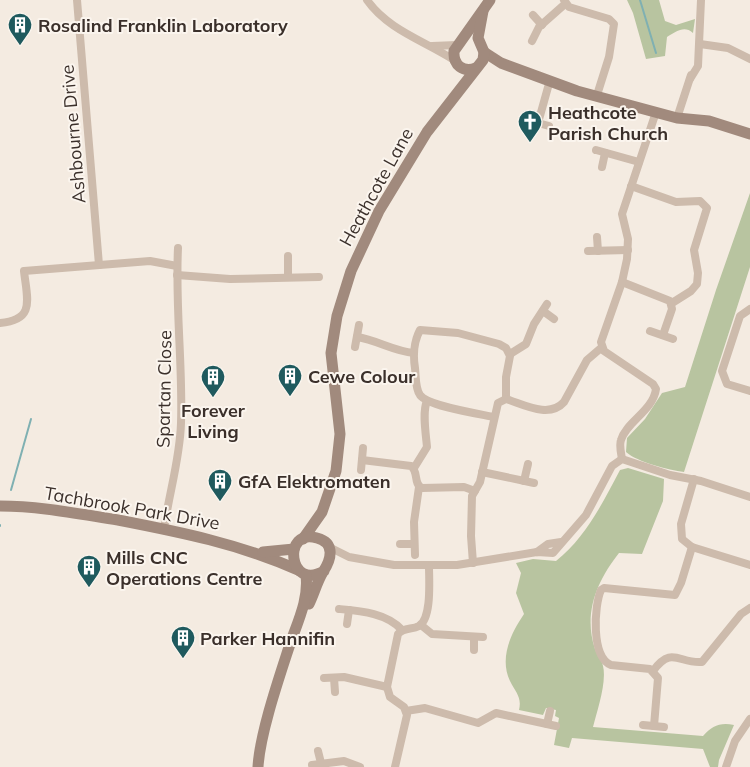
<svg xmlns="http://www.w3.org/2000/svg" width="750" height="767" viewBox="0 0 750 767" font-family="Mulish,sans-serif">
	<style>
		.green { fill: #b8c4a0 }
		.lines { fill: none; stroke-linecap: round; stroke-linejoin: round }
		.stream { stroke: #7fb0b2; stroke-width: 2 }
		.street { stroke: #cdbbac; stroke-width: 8 }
		.secondary { stroke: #a18a7d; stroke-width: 11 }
		.labels { text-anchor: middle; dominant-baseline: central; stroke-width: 4; stroke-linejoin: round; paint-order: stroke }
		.poi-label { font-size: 18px; font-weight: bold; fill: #3b302b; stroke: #fbf5ee; text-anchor: start }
		.street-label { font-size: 18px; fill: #3b302b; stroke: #fbf5ee }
	</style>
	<rect width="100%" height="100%" fill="#f4ebe1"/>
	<g class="green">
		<path d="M627 0H659L665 21 676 25 695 19 693 33C684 25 676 32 667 37L665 56 646 59 633 13Z"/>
		<path d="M750 193V267L684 472C669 470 637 462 626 452L627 438 645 419 662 393 685 387 716 290Z"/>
		<path d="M628 468 664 479 663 501 642 554 619 553C597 581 583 613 595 649 597 655 602 660 603 666 607 682 597 711 593 727L703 736C712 726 720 722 734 725L719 760 718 767H710L703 749 572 738 569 748 554 745 559 718 555 716 556 710 546 708 543 715 519 710C522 697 516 693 510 681 499 658 511 633 524 614L516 593 521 573 516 563 533 559 556 561C586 537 602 504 620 470Z"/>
	</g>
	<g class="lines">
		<g class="stream">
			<polyline points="640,0 656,53"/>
			<polyline points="11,490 31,419"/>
			<polyline points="0,526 0,525"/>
		</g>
		<g class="street">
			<polyline points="77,0 99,265"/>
			<path d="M367 0C388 30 425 41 454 60"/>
			<polyline points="564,0 569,7 609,19 614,24 609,57 597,95"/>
			<polyline points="533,15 542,25"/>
			<polyline points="532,41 539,27 565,4"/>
			<polyline points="700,44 728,48 750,59"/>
			<polyline points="432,46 457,45"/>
			<polyline points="690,79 698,66 701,0"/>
			<polyline points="677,118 691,75"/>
			<polyline points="527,120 538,123 550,80"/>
			<polyline points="538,123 549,126"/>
			<polyline points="596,150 639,162"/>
			<polyline points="602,167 605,153"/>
			<polyline points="631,186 676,202 700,201 707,208 694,250 698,273 697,284 691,291 672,303"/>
			<polyline points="597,237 598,251"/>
			<polyline points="588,251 628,250"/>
			<polyline points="288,256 288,277"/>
			<polyline points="177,275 230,279 319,277"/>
			<polyline points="622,282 670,301 672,309 663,335"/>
			<polyline points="750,309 740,316 722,371 727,384 750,391"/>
			<polyline points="543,311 554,319"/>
			<path d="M0 323C36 320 27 299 24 271L150 261 177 266"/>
			<polyline points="650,331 673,339"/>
			<path d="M357 337C377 340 393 351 414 353"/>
			<polyline points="355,347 359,325"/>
			<polyline points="510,354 526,344 534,324 547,304"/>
			<path d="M494 417C480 414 427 406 420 395 415 388 416 376 415 368 413 356 414 341 420 330L458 333 499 344 506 348 510 356 506 377V399"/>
			<path d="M622 459C621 453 619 445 621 440 626 422 653 411 656 389L653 384 604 351 601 342 622 282 627 259 628 239 622 214 656 112"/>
			<path d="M362 460 411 466C419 472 413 484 422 488L464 487 475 491"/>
			<path d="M414 468 427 447C426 435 422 412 427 401"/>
			<polyline points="361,470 363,448"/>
			<polyline points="482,472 534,483"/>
			<polyline points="694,479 681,524 682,539 692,547 750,565"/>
			<polyline points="524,481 528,464"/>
			<path d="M164 529C169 493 180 459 181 423 183 365 175 307 178 248"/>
			<polyline points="400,544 414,544"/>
			<polyline points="329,547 349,557 394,565 457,565 537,552 553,553 586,515 612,466 622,459 670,475 701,481 750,497"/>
			<polyline points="537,552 548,544 561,542"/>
			<polyline points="415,555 414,522 419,487"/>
			<path d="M473 563 471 536 472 496 480 482 498 403 506 399C523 404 549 419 564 402L587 360 601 348"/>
			<path d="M339 609C361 611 387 613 402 630"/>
			<polyline points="347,624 349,610"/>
			<polyline points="421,625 432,634 483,637"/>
			<polyline points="474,637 474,650"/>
			<path d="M653 671C672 645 679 664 702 662L741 614 750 608"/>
			<polyline points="324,678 344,677 387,687"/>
			<polyline points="334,678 335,692"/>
			<polyline points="406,711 425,708 478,723 496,713 556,726"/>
			<polyline points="547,724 550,711"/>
			<polyline points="643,725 664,727"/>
			<path d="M654 726 658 678 650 669 611 665C591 657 594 606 601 590L604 588 675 595 681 583 692 547"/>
			<polyline points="318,751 321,763"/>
			<polyline points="312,765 344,761 360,767"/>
			<path d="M395 767 407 715 404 707 390 697 387 687 398 634C404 627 412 630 419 626 432 618 429 580 429 566"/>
			<polyline points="726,767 735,741 750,719"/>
		</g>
		<g class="secondary">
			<polyline points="484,52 501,63 577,91 677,118 709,121 750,134"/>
			<path d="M476 68C463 73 453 65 454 51L490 0"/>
			<path d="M0 506C40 506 79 514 118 520 180 532 240 544 298 570"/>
			<polyline points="303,539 322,512 336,471 340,434 331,353 337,316 351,271 379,211 427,132 483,60 484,52 478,38 483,11"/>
			<polyline points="263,552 294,549"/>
			<path d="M309 604C314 594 317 582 323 572 331 560 336 543 317 538 282 527 288 592 324 571"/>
			<path d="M258 767C260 733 279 678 290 644 298 621 309 599 306 575"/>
		</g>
	</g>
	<defs>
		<symbol id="building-pin" viewBox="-11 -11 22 30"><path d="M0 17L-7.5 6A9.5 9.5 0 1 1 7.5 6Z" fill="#1f5a5e" stroke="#fbf5ee"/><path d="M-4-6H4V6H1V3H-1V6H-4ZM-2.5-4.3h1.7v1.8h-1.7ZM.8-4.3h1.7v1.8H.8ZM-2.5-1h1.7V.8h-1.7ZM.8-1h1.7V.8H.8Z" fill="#fff"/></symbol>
		<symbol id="church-pin" viewBox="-11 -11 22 30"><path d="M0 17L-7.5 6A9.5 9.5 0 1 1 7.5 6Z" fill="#1f5a5e" stroke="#fbf5ee"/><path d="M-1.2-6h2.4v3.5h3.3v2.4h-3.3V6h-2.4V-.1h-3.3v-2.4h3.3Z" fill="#fff"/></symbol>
	</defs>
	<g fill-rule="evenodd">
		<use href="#building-pin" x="6" y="11" width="28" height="38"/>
		<use href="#church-pin" x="516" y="108" width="28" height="38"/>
		<use href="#building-pin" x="276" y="362" width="28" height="38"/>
		<use href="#building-pin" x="199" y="363" width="28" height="38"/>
		<use href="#building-pin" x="206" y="467" width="28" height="38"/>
		<use href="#building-pin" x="75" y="553" width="28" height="38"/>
		<use href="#building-pin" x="169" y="624" width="28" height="38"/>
	</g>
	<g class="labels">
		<g class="poi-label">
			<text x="38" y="25">Rosalind Franklin Laboratory</text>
			<text x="548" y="112">Heathcote<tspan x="548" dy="21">Parish Church</tspan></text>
			<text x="308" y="376">Cewe Colour</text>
			<text x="213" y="410" text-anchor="middle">Forever<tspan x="213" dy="21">Living</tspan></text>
			<text x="238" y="481">GfA Elektromaten</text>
			<text x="106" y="557">Mills CNC<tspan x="106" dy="21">Operations Centre</tspan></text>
			<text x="200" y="638">Parker Hannifin</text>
		</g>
		<g class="street-label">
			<text transform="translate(73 134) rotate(-95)">Ashbourne Drive</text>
			<text transform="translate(376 187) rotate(-61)">Heathcote Lane</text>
			<text transform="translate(164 389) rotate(-89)">Spartan Close</text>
			<text transform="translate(132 508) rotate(10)">Tachbrook Park Drive</text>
		</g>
	</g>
</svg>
